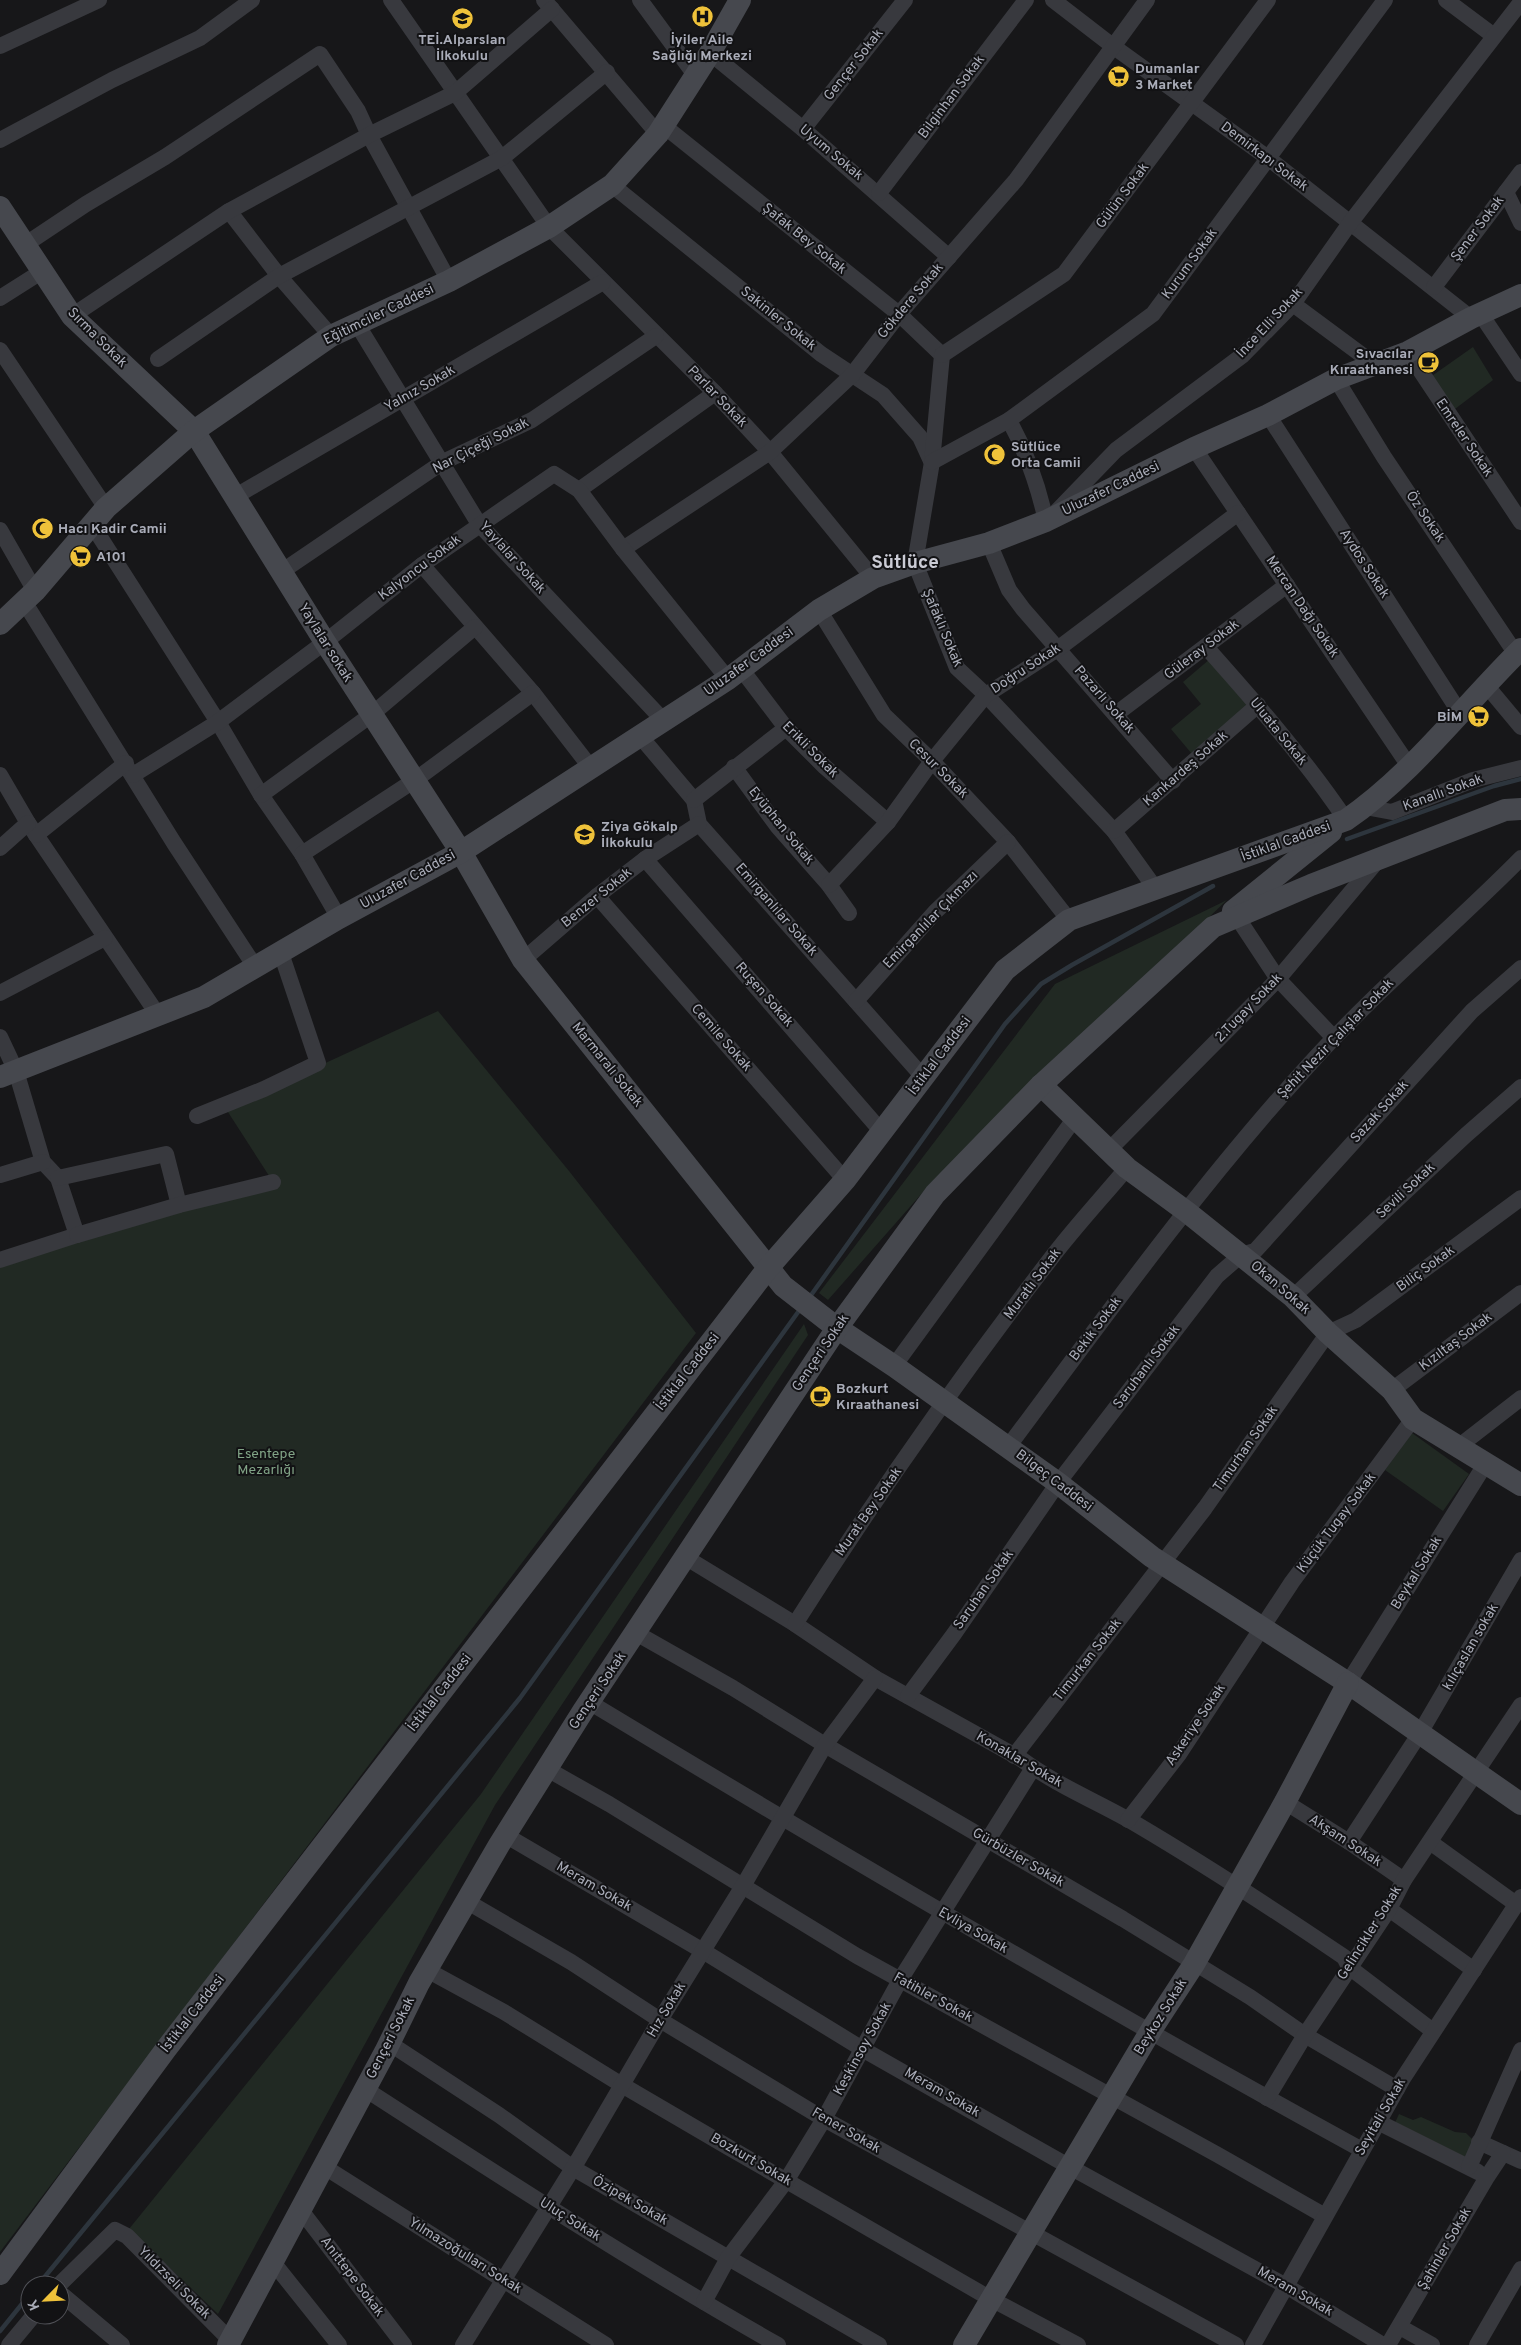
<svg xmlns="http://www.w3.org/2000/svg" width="1521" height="2345" viewBox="0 0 1521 2345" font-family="Overpass,sans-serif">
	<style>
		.green { fill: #212923 }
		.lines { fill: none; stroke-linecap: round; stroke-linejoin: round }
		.stream { stroke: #2d353d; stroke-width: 4.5 }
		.street { stroke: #38393e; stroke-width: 16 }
		.secondary { stroke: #46484e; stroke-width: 22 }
		.labels { text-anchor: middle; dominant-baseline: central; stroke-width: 4; stroke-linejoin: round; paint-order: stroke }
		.poi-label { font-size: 14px; font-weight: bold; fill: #aaadb9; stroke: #121214; text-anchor: start }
		.street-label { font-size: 14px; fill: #aaadb9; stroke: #121214 }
		.park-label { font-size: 14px; fill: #81a386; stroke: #121214 }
		.district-label { font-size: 19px; font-weight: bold; fill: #cbccd5; stroke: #121214 }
	</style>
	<rect width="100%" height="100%" fill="#171719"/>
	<g class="green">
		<polygon points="1473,347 1493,380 1451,412 1429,378"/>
		<polygon points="1210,659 1249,706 1192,754 1171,729 1201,704 1183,682"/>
		<polygon points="1227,900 931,1183 828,1300 819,1293 1055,984"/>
		<polygon points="438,1011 569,1171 696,1333 0,2252 0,1265 273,1182 226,1109"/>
		<polygon points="804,1324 808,1335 495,1805 218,2314 129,2229 481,1794"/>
		<polygon points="1412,1433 1469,1474 1443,1511 1385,1470"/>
		<polygon points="1399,2114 1413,2120 1421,2117 1455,2132 1466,2133 1472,2139 1467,2164 1393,2127"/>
	</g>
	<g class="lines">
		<g class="stream">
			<polyline points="1347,839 1494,786 1521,779"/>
			<polyline points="809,1298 1005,1024 1041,984 1072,965 1213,886"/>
			<polyline points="38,2285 520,1698 801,1308"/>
			<polyline points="0,2331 30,2294"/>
		</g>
		<g class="street">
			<polyline points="391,0 549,227 715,393 770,452 873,578"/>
			<polyline points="544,0 658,134"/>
			<polyline points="640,0 695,75"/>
			<polyline points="1053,0 1114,47 1268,158 1471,318"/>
			<polyline points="1446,0 1494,36"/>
			<polyline points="0,46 99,0"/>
			<polyline points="710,53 803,129 949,257"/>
			<polyline points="664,126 899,314 942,355"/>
			<polyline points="803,129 905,0"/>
			<polyline points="0,140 112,80 200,38 252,0"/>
			<polyline points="612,185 821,354 883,395 920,437 931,461"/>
			<polyline points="1506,192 1521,223"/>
			<polyline points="879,193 1026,0"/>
			<polyline points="229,211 279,276 331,336"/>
			<polyline points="26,244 86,204 165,157 320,54 358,111 369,135 449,281"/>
			<polyline points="1434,287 1521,172"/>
			<polyline points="0,298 41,272"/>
			<polyline points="1293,304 1374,364"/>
			<polyline points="1480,313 1521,374"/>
			<polyline points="72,316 229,211 369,135 455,93 552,9"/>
			<polyline points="357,324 479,524 663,720"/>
			<polyline points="0,350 106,508"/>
			<polyline points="1408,352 1521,522"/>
			<polyline points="942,355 932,462 915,563 957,668 986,695 1114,831 1155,888"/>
			<polyline points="942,355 1064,274 1268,0"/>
			<polyline points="158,359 279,276 502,158 607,72"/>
			<polyline points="1336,379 1384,457 1516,654"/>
			<polyline points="1268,415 1460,713"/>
			<path d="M1009 420C1027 453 1038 485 1046 521"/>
			<polyline points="1194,448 1409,766"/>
			<polyline points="932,462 1009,420 1153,314 1385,0"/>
			<polyline points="579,490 715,393"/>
			<polyline points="236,496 603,282"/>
			<polyline points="1057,511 1116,450 1243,355 1293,304 1350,223 1521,2"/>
			<polyline points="91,523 218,722 261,795 302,854 339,918"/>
			<polyline points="0,530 35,591"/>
			<polyline points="989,543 1009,590 1023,609 1173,781"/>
			<polyline points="623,549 770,452 852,375 899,314 1016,180 1147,0"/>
			<polyline points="422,565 533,693 591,768"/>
			<polyline points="281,572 443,462 532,420 656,336"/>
			<polyline points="25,603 174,843 256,968"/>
			<polyline points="819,610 884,715 932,761 1008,842 1069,920"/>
			<path d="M1206 647C1255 702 1305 759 1346 820"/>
			<polyline points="742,670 786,728 825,767 888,822"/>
			<polyline points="1486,685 1521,727"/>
			<polyline points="1116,714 1287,585"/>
			<polyline points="640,736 694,800 699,824 924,1078"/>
			<polyline points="734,767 778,827 829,885 849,913"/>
			<polyline points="0,775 28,823 158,1015"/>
			<polyline points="133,775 218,722 325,642 422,565 554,474 579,490 623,549 728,679"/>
			<polyline points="261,795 371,715 475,627"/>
			<polyline points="694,800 786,728"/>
			<polyline points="1365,807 1392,812 1473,780 1521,768"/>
			<polyline points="1114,831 1258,705"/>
			<polyline points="36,835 126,763"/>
			<polyline points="0,848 28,823"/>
			<polyline points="302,854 415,780 533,693"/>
			<polyline points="645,859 882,1132"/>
			<polyline points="829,885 888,822 932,761 986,695 1059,648 1238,513"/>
			<polyline points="597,896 845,1180"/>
			<polyline points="1237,917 1278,979 1334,1038"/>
			<polyline points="523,960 597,896 645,859 699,824"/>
			<polyline points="0,993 105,938"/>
			<polyline points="856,1001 935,912 1008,842"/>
			<polyline points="0,1037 16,1071 43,1162 58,1178 77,1235 0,1260"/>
			<polyline points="197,1116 264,1089 318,1063 281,953"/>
			<polyline points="1109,1150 1278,979 1378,860"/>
			<polyline points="0,1175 43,1162"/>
			<polyline points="58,1178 166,1154 179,1205"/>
			<polyline points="77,1235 179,1205 273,1182"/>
			<polyline points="1293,1297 1466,1135 1521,1087"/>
			<polyline points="894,1366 1075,1118"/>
			<polyline points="1392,1390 1521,1293"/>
			<path d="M1008 1447C1104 1318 1199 1186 1307 1067 1374 992 1451 929 1521 858"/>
			<polyline points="1458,1447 1521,1398"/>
			<path d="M685 1557 795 1624 875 1678 1021 1759C1056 1785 1098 1802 1136 1824 1207 1866 1276 1911 1344 1957L1349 1967 1433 2031"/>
			<path d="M795 1624C874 1499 959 1378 1049 1261 1073 1229 1101 1199 1127 1168"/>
			<polyline points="636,1633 733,1688 825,1745 1123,1919 1250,1997 1305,2035 1397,2089"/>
			<polyline points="1348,1683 1486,1463"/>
			<polyline points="908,1696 954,1634 1058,1483 1217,1276 1241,1255 1255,1251 1472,1011 1521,968"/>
			<path d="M589 1702C844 1856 1101 2007 1362 2150"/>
			<polyline points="1014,1756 1205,1508 1328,1333 1356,1320 1521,1198"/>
			<polyline points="547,1769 609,1804 857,1956 1218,2155 1325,2216"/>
			<polyline points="1285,1802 1349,1842 1404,1880"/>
			<polyline points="1128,1820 1179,1754 1292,1582 1413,1419"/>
			<polyline points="505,1835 703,1951 864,2050 1070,2167 1286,2286 1383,2345"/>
			<polyline points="1349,1842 1420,1733 1521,1560"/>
			<polyline points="1430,1842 1516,1904"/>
			<polyline points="466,1901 571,1962 660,2020 824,2119 1236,2345"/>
			<polyline points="1389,1909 1474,1970"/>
			<polyline points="427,1970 504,2012 622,2085 728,2147 991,2299 1078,2345"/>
			<polyline points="389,2043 499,2115 573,2168 879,2345"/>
			<path d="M365 2089C501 2177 637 2265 778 2345"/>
			<polyline points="1267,2098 1305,2035 1389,1909 1404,1880 1521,1705"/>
			<polyline points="1378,2122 1478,2172"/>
			<polyline points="1479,2142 1521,2161"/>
			<polyline points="323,2166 606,2345"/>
			<polyline points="1469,2167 1521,2050"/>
			<polyline points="300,2209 404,2345"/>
			<polyline points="272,2261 339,2345"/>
			<polyline points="59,2285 115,2230 127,2236 230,2340"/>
			<polyline points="60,2293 122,2345"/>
			<polyline points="704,2302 728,2258 786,2181 824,2119 900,1980 1033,1768"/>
			<polyline points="1400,2327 1432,2345"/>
			<polyline points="9,2345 34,2315"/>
			<polyline points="463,2345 578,2160 660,2020 743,1886 825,1745 875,1678"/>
			<polyline points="1253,2345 1402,2080 1521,1897"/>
			<polyline points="1388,2345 1487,2177 1503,2153"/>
			<polyline points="1477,2345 1521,2269"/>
		</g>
		<g class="secondary">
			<polyline points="0,207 72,316 194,431 325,642 461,852 523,960 783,1286 837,1328 894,1366 1058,1483 1152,1557 1348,1683 1521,1804"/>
			<polyline points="0,624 35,591 106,508 194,431 331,336 449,281 549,227 612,185 658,134 710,53 740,0"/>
			<polyline points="1233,911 1331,832"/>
			<polyline points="0,1077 204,997 339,918 461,852 728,679 819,610 873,578 915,563 989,543 1046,521 1194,448 1268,415 1336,379 1408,352 1471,318 1521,295"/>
			<polyline points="1041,1085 1127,1168 1187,1212 1293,1297 1328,1333 1392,1390 1413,1419 1521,1485"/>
			<path d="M0 2274 166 2049 768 1268 845 1180 1005 970 1069 920 1346 820C1413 774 1463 706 1521 649"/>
			<polyline points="228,2345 385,2052 419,1983 499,1845 583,1711 837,1328 935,1194 1041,1085 1213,927 1311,885 1505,810 1521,809"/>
			<polyline points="964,2345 1153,2027 1194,1964 1285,1802 1348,1683"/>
		</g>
	</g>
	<defs>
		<symbol id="hospital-disc" viewBox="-11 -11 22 22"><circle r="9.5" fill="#efc23a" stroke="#121214"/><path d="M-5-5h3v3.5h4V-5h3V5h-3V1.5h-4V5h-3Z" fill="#111"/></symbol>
		<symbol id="school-disc" viewBox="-11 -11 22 22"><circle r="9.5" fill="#efc23a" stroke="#121214"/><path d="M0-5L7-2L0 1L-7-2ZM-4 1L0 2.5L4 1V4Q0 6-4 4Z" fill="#111"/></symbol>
		<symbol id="supermarket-disc" viewBox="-11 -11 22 22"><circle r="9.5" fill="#efc23a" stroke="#121214"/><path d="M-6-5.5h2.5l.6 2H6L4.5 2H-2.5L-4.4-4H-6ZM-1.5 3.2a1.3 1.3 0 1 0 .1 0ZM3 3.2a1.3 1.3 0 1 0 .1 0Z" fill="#111"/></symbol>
		<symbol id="cafe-disc" viewBox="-11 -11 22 22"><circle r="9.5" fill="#efc23a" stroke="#121214"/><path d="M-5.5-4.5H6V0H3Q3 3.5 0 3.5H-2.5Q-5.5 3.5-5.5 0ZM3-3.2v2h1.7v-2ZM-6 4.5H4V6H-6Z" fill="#111"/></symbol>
		<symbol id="mosque-disc" viewBox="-11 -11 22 22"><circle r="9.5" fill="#efc23a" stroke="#121214"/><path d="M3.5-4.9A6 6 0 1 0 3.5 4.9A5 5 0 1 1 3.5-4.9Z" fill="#111"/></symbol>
	</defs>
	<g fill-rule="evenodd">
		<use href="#hospital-disc" x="690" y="4" width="25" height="25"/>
		<use href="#school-disc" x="450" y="6" width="25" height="25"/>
		<use href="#supermarket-disc" x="1106" y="64" width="25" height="25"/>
		<use href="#cafe-disc" x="1416" y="350" width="25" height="25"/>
		<use href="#mosque-disc" x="982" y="442" width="25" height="25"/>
		<use href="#mosque-disc" x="30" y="516" width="25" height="25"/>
		<use href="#supermarket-disc" x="68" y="544" width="25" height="25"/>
		<use href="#supermarket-disc" x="1466" y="704" width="25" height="25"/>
		<use href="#school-disc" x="572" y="822" width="25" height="25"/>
		<use href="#cafe-disc" x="808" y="1384" width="25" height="25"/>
	</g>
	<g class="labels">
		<g class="poi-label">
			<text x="462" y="40" text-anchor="middle">TEİ.Alparslan<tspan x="462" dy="16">İlkokulu</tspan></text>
			<text x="702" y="40" text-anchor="middle">İyiler Aile<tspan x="702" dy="16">Sağlığı Merkezi</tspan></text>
			<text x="1135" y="69">Dumanlar<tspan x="1135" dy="16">3 Market</tspan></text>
			<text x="1413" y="354" text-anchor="end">Sıvacılar<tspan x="1413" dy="16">Kıraathanesi</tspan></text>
			<text x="1011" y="447">Sütlüce<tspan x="1011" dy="16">Orta Camii</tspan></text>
			<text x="58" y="529">Hacı Kadir Camii</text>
			<text x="96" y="557">A101</text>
			<text x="1462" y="717" text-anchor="end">BİM</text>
			<text x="601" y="827">Ziya Gökalp<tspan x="601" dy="16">İlkokulu</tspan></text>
			<text x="836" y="1389">Bozkurt<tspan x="836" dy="16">Kıraathanesi</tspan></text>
		</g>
		<g class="street-label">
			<text transform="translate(854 65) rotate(-52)">Gençer Sokak</text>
			<text transform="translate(952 97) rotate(-53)">Bilginhan Sokak</text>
			<text transform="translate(831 153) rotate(40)">Uyum Sokak</text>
			<text transform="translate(1264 157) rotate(37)">Demirkapı Sokak</text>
			<text transform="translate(1123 196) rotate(-53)">Gülün Sokak</text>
			<text transform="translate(1478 229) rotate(-53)">Şener Sokak</text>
			<text transform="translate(804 239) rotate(39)">Şafak Bey Sokak</text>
			<text transform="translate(1190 264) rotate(-54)">Kurum Sokak</text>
			<text transform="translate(911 301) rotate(-50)">Gökdere Sokak</text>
			<text transform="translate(379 315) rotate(-26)">Eğitimciler Caddesi</text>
			<text transform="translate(778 319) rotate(39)">Sakinler Sokak</text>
			<text transform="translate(1270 323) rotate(-47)">İnce Elli Sokak</text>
			<text transform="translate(97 338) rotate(45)">Sırma Sokak</text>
			<text transform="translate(420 389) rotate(-30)">Yalnız Sokak</text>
			<text transform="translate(717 397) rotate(46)">Parlar Sokak</text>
			<text transform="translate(1464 438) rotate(56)">Emreler Sokak</text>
			<text transform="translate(481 446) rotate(-27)">Nar Çiçeği Sokak</text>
			<text transform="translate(1111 489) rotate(-26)">Uluzafer Caddesi</text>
			<text transform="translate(1425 517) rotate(56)">Öz Sokak</text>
			<text transform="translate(512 558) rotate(48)">Yaylalar Sokak</text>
			<text transform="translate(1364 564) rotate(57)">Aydos Sokak</text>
			<text transform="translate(420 568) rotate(-37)">Kalyoncu Sokak</text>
			<text transform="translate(1302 607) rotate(56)">Mercan Dağı Sokak</text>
			<text transform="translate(942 628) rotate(67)">Şafaklı Sokak</text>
			<text transform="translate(325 643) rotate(58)">Yaylalar sokak</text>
			<text transform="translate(1202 650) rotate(-37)">Güleray Sokak</text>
			<text transform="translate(749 662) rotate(-36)">Uluzafer Caddesi</text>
			<text transform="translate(1026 669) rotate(-33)">Doğru Sokak</text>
			<text transform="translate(1104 700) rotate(49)">Pazarlı Sokak</text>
			<text transform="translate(1278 732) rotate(51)">Uluata Sokak</text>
			<text transform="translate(810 750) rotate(45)">Erikli Sokak</text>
			<text transform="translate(938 769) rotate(45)">Cesur Sokak</text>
			<text transform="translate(1186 769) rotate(-41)">Kankardeş Sokak</text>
			<text transform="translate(1443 793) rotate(-20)">Kanallı Sokak</text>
			<text transform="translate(781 826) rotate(51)">Eyüphan Sokak</text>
			<text transform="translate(1286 842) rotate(-20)">İstiklal Caddesi</text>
			<text transform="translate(408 880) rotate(-29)">Uluzafer Caddesi</text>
			<text transform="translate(597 898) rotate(-39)">Benzer Sokak</text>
			<text transform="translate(776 910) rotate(49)">Emirganlılar Sokak</text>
			<text transform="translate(931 920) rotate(-46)">Emirganlılar Çıkmazı</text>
			<text transform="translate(764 995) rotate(49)">Ruşen Sokak</text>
			<text transform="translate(1249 1008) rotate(-46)">2.Tugay Sokak</text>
			<text transform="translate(721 1038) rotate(49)">Cemile Sokak</text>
			<text transform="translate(1336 1039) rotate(-46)">Şehit Nezir Çalışlar Sokak</text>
			<text transform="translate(940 1056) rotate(-53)">İstiklal Caddesi</text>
			<text transform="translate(607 1065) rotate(51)">Marmaralı Sokak</text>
			<text transform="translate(1380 1112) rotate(-48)">Sazak Sokak</text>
			<text transform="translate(1406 1191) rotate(-43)">Sevili Sokak</text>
			<text transform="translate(1426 1269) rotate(-36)">Biliç Sokak</text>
			<text transform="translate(1033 1284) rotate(-53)">Muratlı Sokak</text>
			<text transform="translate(1280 1288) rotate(41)">Okan Sokak</text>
			<text transform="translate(1096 1329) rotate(-53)">Bekik Sokak</text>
			<text transform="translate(1456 1342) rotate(-37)">Kızıltaş Sokak</text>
			<text transform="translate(821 1353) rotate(-56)">Gençeri Sokak</text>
			<text transform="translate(1147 1367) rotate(-53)">Saruhanlı Sokak</text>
			<text transform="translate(688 1372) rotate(-52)">İstiklal Caddesi</text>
			<text transform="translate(1246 1449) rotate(-55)">Timurhan Sokak</text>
			<text transform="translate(1054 1481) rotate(37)">Bilgeç Caddesi</text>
			<text transform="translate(869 1512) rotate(-55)">Murat Bey Sokak</text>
			<text transform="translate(1337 1523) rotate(-53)">Küçük Tugay Sokak</text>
			<text transform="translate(1417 1573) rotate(-58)">Beykal Sokak</text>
			<text transform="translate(984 1590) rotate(-55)">Saruhan Sokak</text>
			<text transform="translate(1471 1647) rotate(-60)">kılıçaslan sokak</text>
			<text transform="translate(1088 1660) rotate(-52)">Timurkan Sokak</text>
			<text transform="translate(598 1691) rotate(-56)">Gençeri Sokak</text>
			<text transform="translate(440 1693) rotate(-52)">İstiklal Caddesi</text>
			<text transform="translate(1196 1725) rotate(-56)">Askeriye Sokak</text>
			<text transform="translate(1019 1760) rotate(30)">Konaklar Sokak</text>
			<text transform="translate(1345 1841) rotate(33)">Akşam Sokak</text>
			<text transform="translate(1018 1858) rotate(30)">Gürbüzler Sokak</text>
			<text transform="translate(594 1887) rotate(30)">Meram Sokak</text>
			<text transform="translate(973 1931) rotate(30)">Evliya Sokak</text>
			<text transform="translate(1370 1933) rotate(-58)">Gelincikler Sokak</text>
			<text transform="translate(933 1998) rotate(29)">Fatihler Sokak</text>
			<text transform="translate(667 2010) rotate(-59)">Hız Sokak</text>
			<text transform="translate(193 2014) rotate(-52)">İstiklal Caddesi</text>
			<text transform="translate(1161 2017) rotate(-58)">Beykoz Sokak</text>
			<text transform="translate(391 2038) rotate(-63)">Gençeri Sokak</text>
			<text transform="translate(863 2049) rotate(-61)">Keskinsoy Sokak</text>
			<text transform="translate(942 2093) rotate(30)">Meram Sokak</text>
			<text transform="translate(1381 2117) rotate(-60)">Seyitali Sokak</text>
			<text transform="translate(846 2131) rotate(30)">Fener Sokak</text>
			<text transform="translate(751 2160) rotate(30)">Bozkurt Sokak</text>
			<text transform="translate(630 2201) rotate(30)">Özipek Sokak</text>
			<text transform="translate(570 2220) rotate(32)">Uluç Sokak</text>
			<text transform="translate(1445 2249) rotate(-60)">Şahinler Sokak</text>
			<text transform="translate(465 2256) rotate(32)">Yılmazoğulları Sokak</text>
			<text transform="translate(352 2277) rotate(53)">Anıttepe Sokak</text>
			<text transform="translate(174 2283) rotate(45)">Yıldızseli Sokak</text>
			<text transform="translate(1295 2292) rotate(30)">Meram Sokak</text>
		</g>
		<g class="park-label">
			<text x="266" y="1454">Esentepe<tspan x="266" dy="16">Mezarlığı</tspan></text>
		</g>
		<g class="district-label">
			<text x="905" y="563">Sütlüce</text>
		</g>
	</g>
	<g transform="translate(45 2300) rotate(246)"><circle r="24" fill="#121214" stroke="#4f5056"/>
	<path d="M0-4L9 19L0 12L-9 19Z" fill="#efc23a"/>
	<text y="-8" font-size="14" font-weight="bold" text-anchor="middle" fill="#aaadb9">K</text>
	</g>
</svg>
